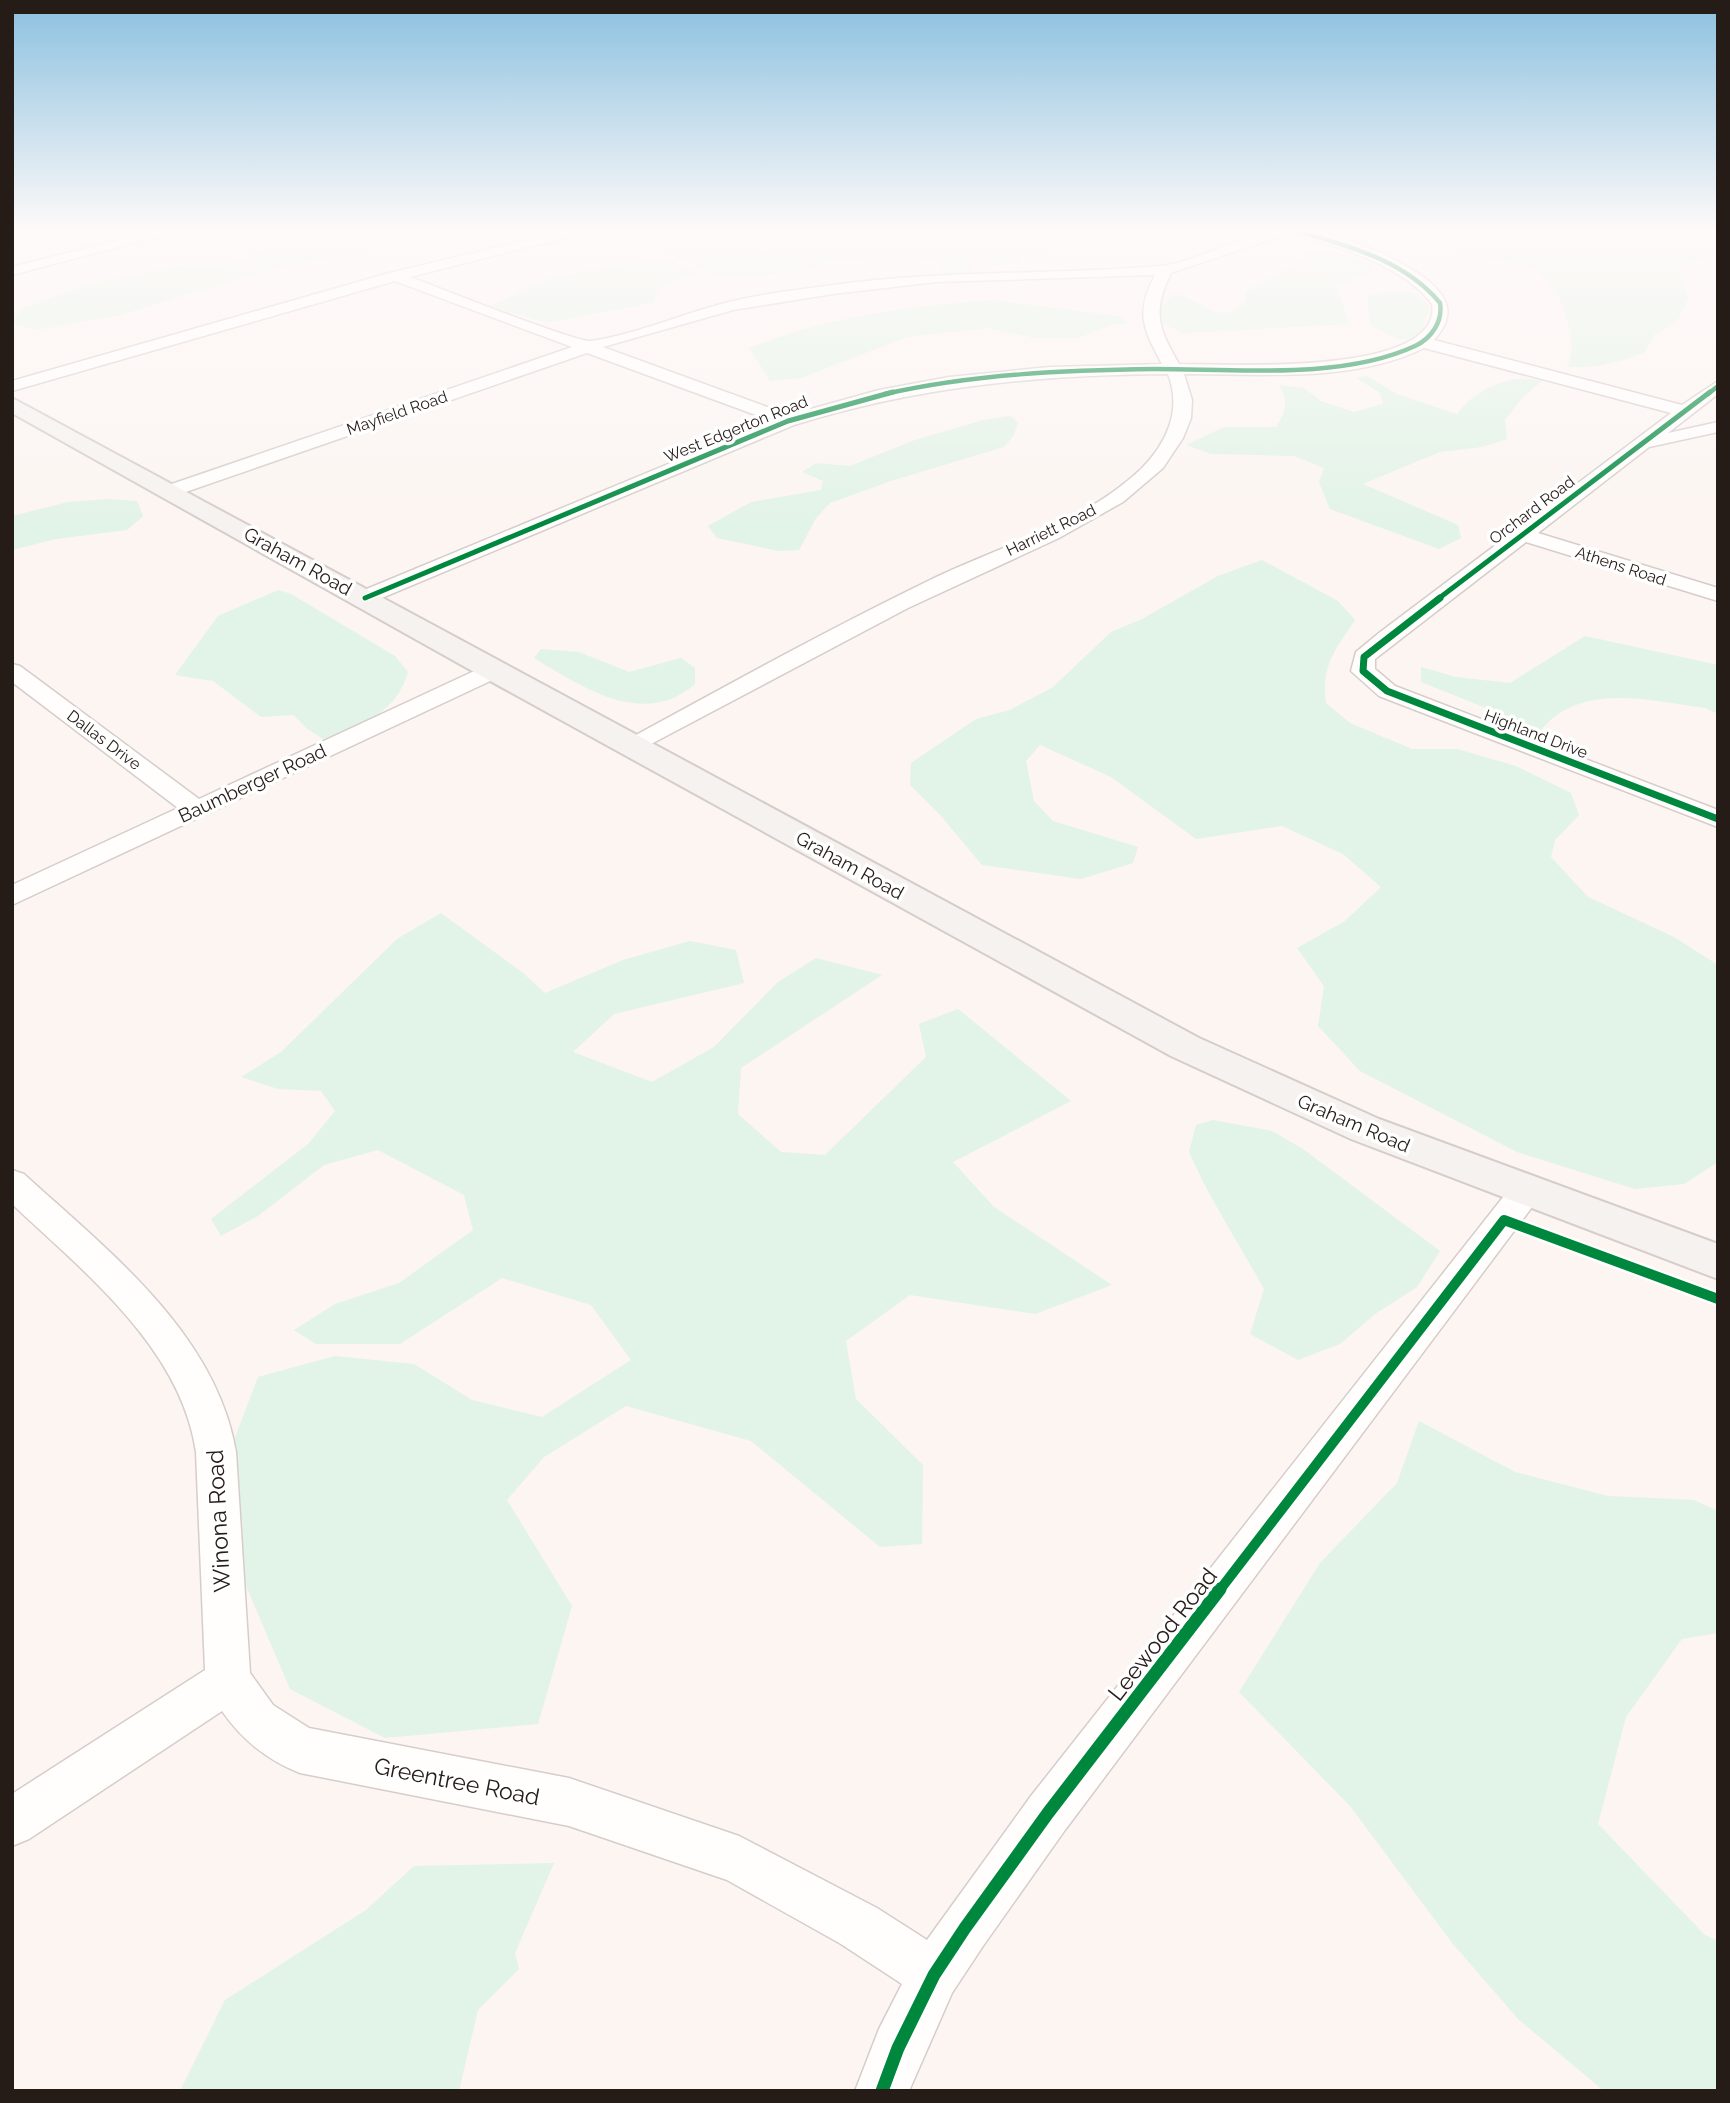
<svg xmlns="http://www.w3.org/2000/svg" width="1730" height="2103" viewBox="0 0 1730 2103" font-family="Raleway,sans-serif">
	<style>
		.green { fill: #e2f3e7 }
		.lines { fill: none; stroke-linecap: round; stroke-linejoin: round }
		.street-casing { stroke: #d6cdca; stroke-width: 3 }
		.secondary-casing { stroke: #d6cdca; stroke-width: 4 }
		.street { fill: #fffefd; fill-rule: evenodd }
		.secondary { fill: #f5f2f0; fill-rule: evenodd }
		.cycleway-far4-casing { stroke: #fff; stroke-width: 6 }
		.cycleway-far3-casing { stroke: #fff; stroke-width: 8 }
		.cycleway-far2-casing { stroke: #fff; stroke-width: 10 }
		.cycleway-far1-casing { stroke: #fff; stroke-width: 15 }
		.cycleway-casing { stroke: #fff; stroke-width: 18 }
		.cycleway-far4 { stroke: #00873e; stroke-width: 4.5 }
		.cycleway-far3 { stroke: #00873e; stroke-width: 5 }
		.cycleway-far2 { stroke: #00873e; stroke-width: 7 }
		.cycleway-far1 { stroke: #00873e; stroke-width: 10 }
		.cycleway { stroke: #00873e; stroke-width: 13 }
		.labels { text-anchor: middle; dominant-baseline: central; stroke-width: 7; stroke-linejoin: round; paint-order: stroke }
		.far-street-label { font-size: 16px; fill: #251c18; stroke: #fff }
		.street-label { font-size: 19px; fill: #251c18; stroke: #fff }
		.near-street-label { font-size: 23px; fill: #251c18; stroke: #fff }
	</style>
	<rect width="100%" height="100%" fill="#fcf5f2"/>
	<g class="green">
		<polygon points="373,229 468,229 265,271 117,316 36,330 12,323 21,309 83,286 177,266 212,267 247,259 261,247 354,235"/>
		<path d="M722 229H1249L1252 231 1212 254 1193 245 1194 240C1146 228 1141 237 1097 244 1070 248 1042 250 1015 254L1021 262 988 266 979 253 966 258 975 266 964 277 944 274 938 261 910 255 828 260 808 271 722 278 658 249 669 237Z"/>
		<path d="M1432 229H1689L1718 247V256L1695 260 1678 269 1689 298 1678 320 1654 335 1645 352C1618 362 1596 369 1567 367 1574 349 1572 338 1567 320 1550 262 1526 266 1474 255 1459 252 1443 243 1428 238Z"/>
		<path d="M1325 249 1361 259 1379 268 1337 287 1350 324 1184 333 1161 323 1159 311 1172 294C1202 295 1218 331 1246 301L1245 291 1307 259 1300 255Z"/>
		<polygon points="637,263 675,263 698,272 659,288 653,303 546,323 490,306 551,277"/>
		<polygon points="1387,291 1417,293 1430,307 1421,332 1411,339 1398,339 1370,325 1367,295"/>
		<path d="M992 300 1118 316 1129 324H1115L1078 338H1035L988 328 907 337 801 378 770 381 749 348C824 317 911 306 992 300Z"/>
		<path d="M1367 376 1397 394 1457 414C1474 390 1512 372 1542 381L1523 397 1505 420 1507 439 1482 447 1440 452 1363 484 1458 525 1461 538 1439 549 1330 509 1319 482 1324 468 1294 456 1211 454 1186 445 1224 427H1276C1286 411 1289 401 1279 385L1304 388 1321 401 1354 412 1383 404 1380 393 1356 378Z"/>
		<polygon points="1010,416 1018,422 1014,435 1004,447 891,481 830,503 816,518 799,550 779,551 717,538 708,526 751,502 821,490 823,481 802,472 816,463 850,466 912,441 983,420"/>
		<polygon points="108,499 137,501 143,516 127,530 56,539 12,550 12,516 68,502"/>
		<path d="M1262 560 1338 601 1355 620C1335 650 1321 665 1326 703L1350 723 1412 749H1457L1516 766 1571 793 1579 815 1555 840 1551 857 1588 897 1674 937 1718 965V1162L1684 1184 1635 1189 1517 1152 1360 1071 1318 1026 1324 986 1297 948 1345 921 1381 887 1343 854 1282 826 1196 839 1111 777 1040 745 1026 761 1034 801 1053 821 1138 847 1133 863 1081 879 982 865 942 817 910 785 911 763 976 719 1010 710 1053 687 1111 632 1142 619 1218 576Z"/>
		<path d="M278 590 291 594 395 656 408 672C397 712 361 727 323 739L306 728 294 715 261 717 213 681 175 675 218 616Z"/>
		<path d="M1585 636 1718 665V714L1705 708C1650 701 1581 681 1541 730L1421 682V667L1456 677 1510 683Z"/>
		<path d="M541 649 579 652 629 672 681 658 695 668V684C644 729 582 687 534 658Z"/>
		<polygon points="441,913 523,973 545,993 623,960 690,941 736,950 744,983 614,1014 573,1052 652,1082 714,1047 778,982 816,958 882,975 741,1068 738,1114 781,1152 825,1155 926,1057 919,1024 958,1009 1071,1101 953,1162 994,1207 1112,1285 1035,1314 910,1295 846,1341 856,1399 923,1465 922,1544 880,1547 751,1441 626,1406 544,1457 507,1500 572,1606 538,1724 385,1738 290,1689 241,1574 234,1440 258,1377 335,1356 414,1364 472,1400 542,1417 631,1360 591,1305 502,1278 400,1344 316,1344 294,1330 335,1304 399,1283 473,1230 464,1195 378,1150 324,1165 258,1216 221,1236 211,1219 308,1144 335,1111 321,1091 278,1089 241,1077 281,1052 397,939"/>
		<path d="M1213 1120 1272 1131 1303 1149 1440 1251 1417 1287 1375 1314 1340 1344 1298 1360 1250 1334 1264 1289C1239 1243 1210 1200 1189 1152L1196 1125Z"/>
		<polygon points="1419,1421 1515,1472 1608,1496 1694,1500 1718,1511 1718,1633 1682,1639 1626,1717 1598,1824 1705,1935 1718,1941 1718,2091 1604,2091 1518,2019 1453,1944 1350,1806 1239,1692 1320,1563 1397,1483"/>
		<polygon points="554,1863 515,1953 519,1969 478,2010 459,2091 180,2091 225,2000 366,1910 414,1866"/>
	</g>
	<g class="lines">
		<defs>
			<g id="street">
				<polygon points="162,229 187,229 12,275 12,267"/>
				<path d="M574 229H600L410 277C435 286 576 343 591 341 633 335 680 315 721 304 757 294 796 290 833 285 942 270 1051 275 1160 266 1198 262 1235 237 1273 230 1314 221 1406 257 1435 287 1453 305 1451 321 1434 340L1682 405 1718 381V394L1668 433 1718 422V432L1649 447 1538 533 1718 588V601L1526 542 1375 659V669L1395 686 1718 810V827L1379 696 1351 671 1356 652 1379 633 1671 413 1424 348C1354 383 1261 374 1184 374L1192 400 1191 418 1183 438 1163 468 1123 502 1059 538 908 608 634 753 625 751 622 746 625 741C726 686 827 630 930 580 1000 546 1083 524 1141 469 1167 443 1182 410 1168 374 1038 375 919 386 794 425L365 605 354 598 357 593 772 421 587 353 177 495H163L160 491 163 487 572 347 395 281 12 391V381L389 273ZM1290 233C1339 248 1399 262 1432 304 1443 377 1224 364 1179 364 1158 327 1152 312 1171 273ZM1155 275C1135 312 1143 329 1162 364L1050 367 949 377 879 390 789 415 603 347 733 310 833 294 936 282Z"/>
				<polygon points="1698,229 1714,229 1718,233 1718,244"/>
				<polygon points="12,664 20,666 199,799 485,666 501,666 505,671 501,676 12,905 12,885 178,808 12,682"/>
				<path d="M12 1170 24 1174C107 1250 216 1333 236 1452L250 1673 273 1705 309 1728 569 1778 739 1836 877 1908 927 1940 1031 1796 1515 1182 1527 1178 1539 1182 1544 1191 1065 1830 983 1946 952 1993 909 2091H855L879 2029 902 1984 841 1944 727 1880 569 1826 300 1773C267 1760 242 1740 222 1711L29 1839 12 1846V1794L205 1670 196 1452C181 1348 84 1272 12 1204Z"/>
			</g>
			<polygon id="secondary" points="12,398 1199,1038 1379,1119 1718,1244 1718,1279 1351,1139 1171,1056 483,677 12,413"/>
		</defs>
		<use href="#street" class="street-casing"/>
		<use href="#secondary" class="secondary-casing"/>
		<use href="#street" class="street"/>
		<use href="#secondary" class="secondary"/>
		<defs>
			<g id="cycleway-far4">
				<path d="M885 394C974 374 1065 370 1156 369 1235 369 1342 380 1415 346 1432 338 1443 321 1440 303 1403 258 1343 245 1290 229"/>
				<polyline points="1708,394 1718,386"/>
			</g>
			<g id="cycleway-far3">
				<polyline points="365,598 788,421 893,392"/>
				<polyline points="1438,599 1710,392"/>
			</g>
			<polyline id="cycleway-far2" points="1440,598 1364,657 1363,671 1387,691 1718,819"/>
			<polyline id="cycleway-far1" points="1219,1591 1504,1220 1718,1299"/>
			<polyline id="cycleway" points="882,2091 898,2048 934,1975 965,1928 1048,1813 1220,1589"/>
		</defs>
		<use href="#cycleway-far4" class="cycleway-far4-casing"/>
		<use href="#cycleway-far3" class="cycleway-far3-casing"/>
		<use href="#cycleway-far2" class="cycleway-far2-casing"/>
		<use href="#cycleway-far1" class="cycleway-far1-casing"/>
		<use href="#cycleway" class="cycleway-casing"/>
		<use href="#cycleway-far4" class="cycleway-far4"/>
		<use href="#cycleway-far3" class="cycleway-far3"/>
		<use href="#cycleway-far2" class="cycleway-far2"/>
		<use href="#cycleway-far1" class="cycleway-far1"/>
		<use href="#cycleway" class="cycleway"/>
	</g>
	<linearGradient id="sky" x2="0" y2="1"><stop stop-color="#8bc0e0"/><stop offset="0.44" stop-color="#fefaf9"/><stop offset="1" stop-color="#fefaf9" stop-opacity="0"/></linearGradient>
	<rect width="1730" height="524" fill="url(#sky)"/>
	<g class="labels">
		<g class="far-street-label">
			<text transform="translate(397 413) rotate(-19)">Mayfield Road</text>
			<text transform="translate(736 429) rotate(-22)">West Edgerton Road</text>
			<text transform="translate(1532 510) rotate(-37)">Orchard Road</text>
			<text transform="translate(1051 530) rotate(-26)">Harriett Road</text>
			<text transform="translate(1621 566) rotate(18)">Athens Road</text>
			<text transform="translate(1536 734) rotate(21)">Highland Drive</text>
			<text transform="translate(104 740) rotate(37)">Dallas Drive</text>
		</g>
		<g class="street-label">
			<text transform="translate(298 561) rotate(29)">Graham Road</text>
			<text transform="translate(252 783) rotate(-25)">Baumberger Road</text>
			<text transform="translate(850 865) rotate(29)">Graham Road</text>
			<text transform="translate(1354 1123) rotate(23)">Graham Road</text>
		</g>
		<g class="near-street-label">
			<text transform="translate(218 1521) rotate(-93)">Winona Road</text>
			<text transform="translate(1162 1634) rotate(-52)">Leewood Road</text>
			<text transform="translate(457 1781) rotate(11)">Greentree Road</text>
		</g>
	</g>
	<rect width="1730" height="2103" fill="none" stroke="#251c18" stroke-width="28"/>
</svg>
